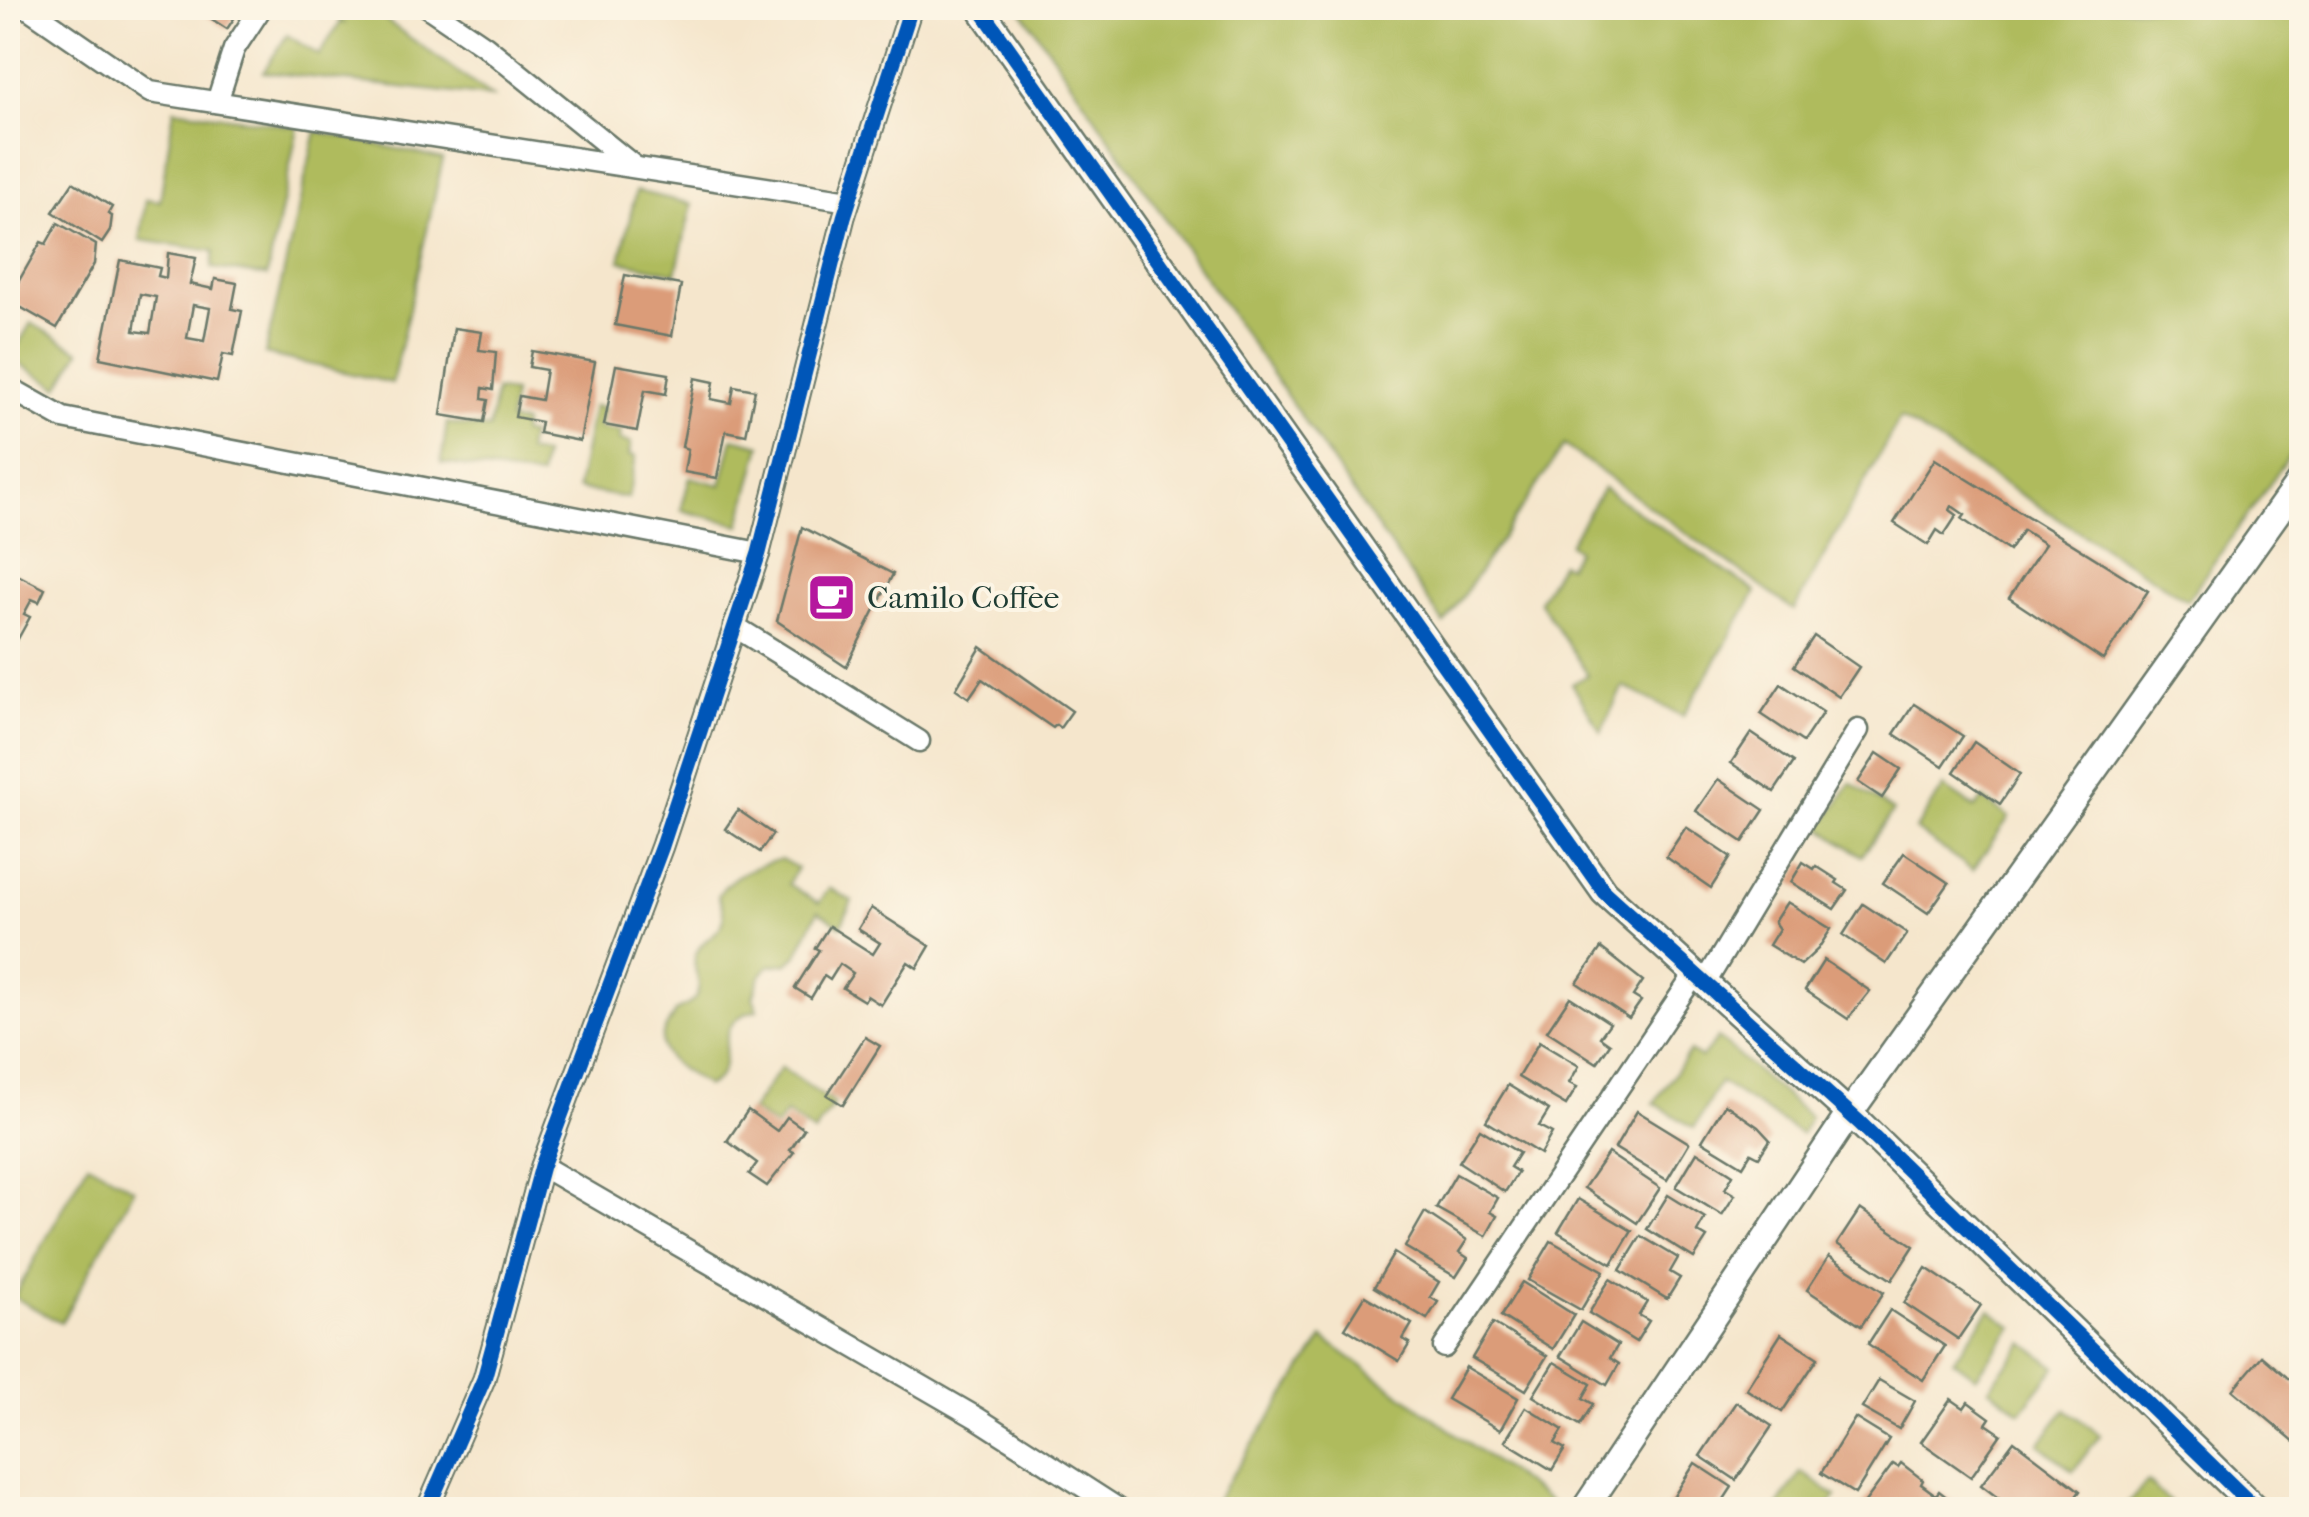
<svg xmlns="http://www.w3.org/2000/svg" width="2309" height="1517" viewBox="0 0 2309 1517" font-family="'IM FELL French Canon',serif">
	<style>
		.green { fill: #afbb5d; stroke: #677c48; stroke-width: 2.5 }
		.building { fill: #db9c79; fill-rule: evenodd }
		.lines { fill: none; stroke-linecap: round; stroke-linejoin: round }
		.minor-casing { stroke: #6a7869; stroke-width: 25 }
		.tertiary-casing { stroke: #6a7869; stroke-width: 30 }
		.minor { stroke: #fff; stroke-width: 20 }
		.tertiary { stroke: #fff; stroke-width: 25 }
		.cycleway-casing { stroke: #fcf5e5; stroke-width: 21 }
		.cycleway { stroke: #0057b8; stroke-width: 15 }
		.labels { text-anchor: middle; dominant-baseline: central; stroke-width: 8; stroke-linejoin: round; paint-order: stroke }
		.poi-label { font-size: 32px; fill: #1f3d34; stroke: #fcf5e5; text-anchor: start }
	</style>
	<rect width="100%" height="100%" fill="#fcf5e5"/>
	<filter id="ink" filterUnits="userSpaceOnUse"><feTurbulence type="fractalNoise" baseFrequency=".01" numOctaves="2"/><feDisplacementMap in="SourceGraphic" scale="20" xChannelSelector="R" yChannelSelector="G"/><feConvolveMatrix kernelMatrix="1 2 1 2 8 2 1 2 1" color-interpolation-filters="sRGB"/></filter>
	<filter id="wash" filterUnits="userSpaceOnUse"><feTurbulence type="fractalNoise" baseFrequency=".0048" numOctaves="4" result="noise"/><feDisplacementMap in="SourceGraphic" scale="40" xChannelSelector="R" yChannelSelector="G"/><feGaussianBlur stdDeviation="2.25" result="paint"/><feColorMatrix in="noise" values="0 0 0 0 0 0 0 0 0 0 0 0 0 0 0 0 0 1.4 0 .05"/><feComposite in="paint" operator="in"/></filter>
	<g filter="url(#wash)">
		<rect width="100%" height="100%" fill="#f5e6cc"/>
		<g class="green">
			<polygon points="322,8 369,8 492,97 263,72 287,35 319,55 340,23 344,23"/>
			<polygon points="1020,8 2301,8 2301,440 2187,600 1900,418 1794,610 1564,445 1444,624"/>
			<polygon points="174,109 298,127 267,276 212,268 214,251 140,240 146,199 160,201"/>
			<polygon points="316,131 443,159 392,383 265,354"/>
			<polygon points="636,191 692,204 676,273 620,261"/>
			<polygon points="31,323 80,351 59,387 10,358"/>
			<polygon points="496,390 513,393 509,421 523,423 522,434 530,435 527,452 543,455 540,477 441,463 447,423 489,429"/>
			<polygon points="593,406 603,408 599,428 621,432 619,440 631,443 629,455 636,457 628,498 577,489"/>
			<polygon points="733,438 761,445 740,525 681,510 690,477 721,485"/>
			<polygon points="1603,488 1756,592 1683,716 1623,686 1601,732 1572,684 1588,675 1539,601 1561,563 1568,566 1577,550 1569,544"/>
			<polygon points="1851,783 1893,811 1862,856 1821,828"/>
			<polygon points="1944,787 1975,808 1983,799 2009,817 1973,870 1915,830"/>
			<path d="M781 859 797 868 788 884 819 903 829 888 852 901 841 926 818 911 797 955 788 963 769 966 760 977 753 997 758 1010C703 1021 744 1071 707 1086 684 1070 647 1055 668 1024 669 1023 675 1012 676 1011 683 1006 690 1006 695 998 705 982 690 970 696 954 706 929 736 937 718 896 731 873 757 866 781 859Z"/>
			<polygon points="1718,1038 1810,1117 1801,1134 1720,1082 1694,1128 1654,1103 1690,1051 1701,1058"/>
			<polygon points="781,1067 834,1104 814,1133 786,1113 776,1127 751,1110"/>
			<polygon points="88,1163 134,1189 61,1323 14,1297"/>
			<polygon points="1990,1310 2013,1327 1976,1377 1953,1360"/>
			<polygon points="1323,1338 1560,1509 1210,1509"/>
			<polygon points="2024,1343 2056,1367 2021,1412 1989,1388"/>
			<polygon points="2066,1409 2100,1435 2073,1471 2039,1444"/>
			<polygon points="1801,1472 1836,1496 1826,1509 1776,1509"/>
			<polygon points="2148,1482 2175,1507 2173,1509 2122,1509"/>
		</g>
		<g id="blocks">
			<g class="building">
				<polygon points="195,8 231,8 237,14 227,29"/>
				<polygon points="73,182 112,207 108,214 112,216 110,231 102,243 53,212"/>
				<polygon points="58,223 96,245 94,264 57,328 8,300 41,242 46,244"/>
				<path d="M168 253 196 258 190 284 213 289 215 279 237 283 232 309 242 311 233 356 223 354 217 382 100 358 120 260 160 268 158 276 166 278ZM140 294 156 297 150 333 134 331ZM193 305 210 308 204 341 187 338Z"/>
				<polygon points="625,275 681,285 672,336 615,325"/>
				<polygon points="454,328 482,332 479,350 496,352 493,390 483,388 482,399 488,400 484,422 441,415"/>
				<polygon points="532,351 595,362 580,441 539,433 541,422 515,417 519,396 541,400 546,370 529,367"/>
				<polygon points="616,365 669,374 666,394 645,390 637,431 604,425"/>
				<polygon points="695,378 714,382 711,399 731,403 734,386 755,390 746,435 726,431 717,478 684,472 688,449 682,447"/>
				<polygon points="1935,459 2148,591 2103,660 2009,598 2045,544 2023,530 2009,551 1962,519 1965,515 1952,506 1950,510 1957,515 1944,535 1937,530 1928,545 1894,523"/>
				<polygon points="802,527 893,574 846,667 777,621"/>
				<polygon points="8,570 45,589 39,602 32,599 24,614 30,617 8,657"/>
				<polygon points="1814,636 1859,667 1839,697 1794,666"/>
				<polygon points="981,647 1072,711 1060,728 1056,725 1053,728 982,679 969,698 956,689"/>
				<polygon points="1781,684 1823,712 1803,742 1761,714"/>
				<polygon points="1914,704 1963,736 1943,766 1894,734"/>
				<polygon points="1751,733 1794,762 1774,792 1731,763"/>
				<polygon points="1974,742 2020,774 2000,804 1954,772"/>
				<polygon points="1877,753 1901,769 1882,798 1858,782"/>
				<polygon points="1718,779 1764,810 1743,842 1696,811"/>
				<polygon points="738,810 773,834 760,852 725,829"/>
				<polygon points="1686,827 1731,857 1711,888 1666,857"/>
				<polygon points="1904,853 1949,883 1928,913 1883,883"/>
				<polygon points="1803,862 1814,869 1816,866 1838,880 1836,883 1847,890 1834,909 1791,882"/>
				<polygon points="1787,902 1831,929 1818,949 1801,965 1769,945 1779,929 1774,922"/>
				<polygon points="1863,904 1907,933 1886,964 1843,935"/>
				<polygon points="871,908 930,946 917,968 908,962 881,1005 867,996 864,1001 843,988 853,973 840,964 830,980 824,976 811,998 795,988 819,950 815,948 829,926 873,954 880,943 858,929"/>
				<polygon points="1601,948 1643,981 1633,996 1641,1001 1629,1018 1577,983"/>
				<polygon points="1824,960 1870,991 1848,1019 1805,990"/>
				<polygon points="1570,997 1610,1023 1600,1037 1610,1044 1597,1063 1547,1031"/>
				<polygon points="865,1037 880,1046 843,1105 827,1095"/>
				<polygon points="1539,1042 1579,1066 1569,1083 1577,1087 1566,1105 1518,1077"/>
				<polygon points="1508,1085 1549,1110 1539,1126 1552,1133 1540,1154 1486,1121"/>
				<polygon points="1725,1104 1758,1127 1770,1140 1759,1157 1751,1153 1743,1166 1702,1141"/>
				<polygon points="748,1110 777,1131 787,1117 804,1129 790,1150 794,1152 767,1186 749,1174 757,1163 727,1141"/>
				<polygon points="1637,1111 1689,1143 1667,1180 1615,1148"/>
				<polygon points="1480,1129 1519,1153 1510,1167 1518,1172 1505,1192 1459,1162"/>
				<polygon points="1697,1152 1733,1175 1725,1189 1735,1195 1722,1215 1676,1187"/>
				<polygon points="1608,1153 1660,1188 1637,1223 1584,1188"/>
				<polygon points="1456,1174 1498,1198 1490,1212 1497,1216 1486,1236 1436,1208"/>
				<polygon points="1668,1195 1705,1218 1697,1232 1707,1238 1694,1258 1647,1229"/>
				<polygon points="1578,1199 1632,1231 1612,1264 1558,1232"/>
				<polygon points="1860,1209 1914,1246 1892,1280 1837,1244"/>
				<polygon points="1425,1212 1467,1240 1459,1252 1468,1258 1456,1277 1405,1247"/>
				<polygon points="1641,1236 1678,1258 1670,1272 1680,1278 1667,1299 1620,1270"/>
				<polygon points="1551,1241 1604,1271 1581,1310 1528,1280"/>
				<polygon points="1394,1253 1439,1282 1430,1297 1438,1302 1427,1319 1374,1287"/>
				<polygon points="1829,1256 1884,1292 1861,1326 1807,1290"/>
				<polygon points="1926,1268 1981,1305 1958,1339 1904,1303"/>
				<polygon points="1610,1279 1647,1302 1639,1315 1649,1321 1636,1342 1589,1313"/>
				<polygon points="1522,1282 1574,1315 1553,1349 1501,1316"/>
				<polygon points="1365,1296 1412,1324 1403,1339 1410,1343 1399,1361 1345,1328"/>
				<polygon points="1890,1310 1945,1346 1923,1380 1868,1344"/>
				<polygon points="1581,1322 1618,1345 1610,1358 1619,1364 1607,1385 1560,1356"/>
				<polygon points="1493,1323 1547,1356 1526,1390 1472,1358"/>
				<polygon points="1781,1334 1818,1358 1782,1412 1746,1389"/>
				<polygon points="2262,1356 2302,1390 2302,1448 2233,1390"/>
				<polygon points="1554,1362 1591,1384 1583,1398 1593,1404 1580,1425 1533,1396"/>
				<polygon points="1466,1367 1518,1398 1500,1430 1447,1399"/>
				<polygon points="1879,1380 1915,1401 1899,1429 1862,1408"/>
				<polygon points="1951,1399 1964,1408 1968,1402 1990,1418 1986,1424 2001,1434 1971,1477 1921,1442"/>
				<polygon points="1736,1402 1772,1426 1736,1480 1700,1456"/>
				<polygon points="1526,1407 1563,1430 1555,1443 1565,1449 1552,1470 1505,1441"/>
				<polygon points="1855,1418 1889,1439 1855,1494 1821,1473"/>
				<polygon points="2014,1441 2080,1491 2066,1510 2014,1510 1981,1485"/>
				<polygon points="1695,1463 1732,1487 1717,1510 1665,1510"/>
				<polygon points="1901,1463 1923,1480 1921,1484 1936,1495 1939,1491 1963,1510 1859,1510 1893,1464 1898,1467"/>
			</g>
		</g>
	</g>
	<g filter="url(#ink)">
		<use href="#blocks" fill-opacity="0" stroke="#6a7869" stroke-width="2.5"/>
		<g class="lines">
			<defs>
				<g id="minor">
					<polyline points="28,8 150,92 849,201"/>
					<polyline points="429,8 485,46 635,167"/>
					<polyline points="217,102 234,49 261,8"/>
					<polyline points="8,387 63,418 759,553"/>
					<polyline points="734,626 919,741"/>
					<polyline points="1705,983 1858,730"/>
					<polyline points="542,1166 977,1418 1120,1510"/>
					<polyline points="1444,1347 1695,974"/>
					<polyline points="427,1510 484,1379 542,1166 662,846 759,553 844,217 911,8"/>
				</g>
				<g id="tertiary">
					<polyline points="980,8 1604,892 1860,1123 2257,1510"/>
					<polyline points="1584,1510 1849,1114 2302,478"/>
				</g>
			</defs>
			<use href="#minor" class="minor-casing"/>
			<use href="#tertiary" class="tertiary-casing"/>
			<use href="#minor" class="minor"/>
			<use href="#tertiary" class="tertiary"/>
			<defs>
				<g id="cycleway">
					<polyline points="980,8 1604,892 1860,1123 2257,1510"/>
					<polyline points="427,1510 484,1379 542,1166 662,846 759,553 844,217 911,8"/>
				</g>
			</defs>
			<use href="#cycleway" class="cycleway-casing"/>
			<use href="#cycleway" class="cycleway"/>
		</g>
	</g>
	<defs>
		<symbol id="cafe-square" viewBox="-11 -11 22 22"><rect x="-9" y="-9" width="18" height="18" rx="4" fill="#b5179e" stroke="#fcf5e5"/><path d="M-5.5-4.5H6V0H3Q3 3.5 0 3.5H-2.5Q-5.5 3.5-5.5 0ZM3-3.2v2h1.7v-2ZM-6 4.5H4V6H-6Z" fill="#fff"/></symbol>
	</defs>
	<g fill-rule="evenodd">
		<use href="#cafe-square" x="804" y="570" width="55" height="55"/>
	</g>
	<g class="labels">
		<g class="poi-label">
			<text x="867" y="597">Camilo Coffee</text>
		</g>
	</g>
	<rect width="2309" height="1517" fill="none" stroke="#fcf5e5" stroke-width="40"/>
</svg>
